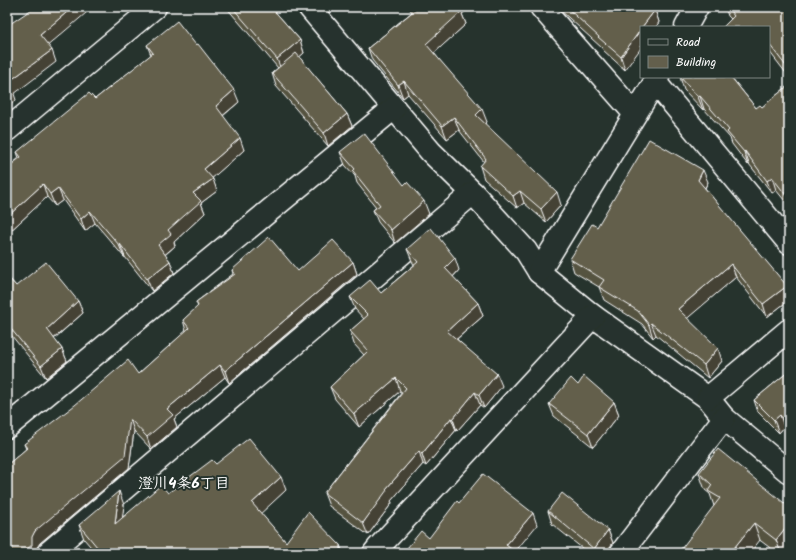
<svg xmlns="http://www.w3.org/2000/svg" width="796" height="560" viewBox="0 0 796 560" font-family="Kalam,'Klee One',sans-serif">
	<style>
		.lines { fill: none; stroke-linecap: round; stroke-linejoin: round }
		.minor-casing { stroke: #fff; stroke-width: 25 }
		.minor { stroke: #26332d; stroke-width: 22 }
		.wall { fill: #555241; stroke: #fff }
		.shaded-wall { fill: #454235; stroke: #fff }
		.building { fill: #635f4c; stroke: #fff }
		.labels { text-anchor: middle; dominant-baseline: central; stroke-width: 4; stroke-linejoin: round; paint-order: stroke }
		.neighbourhood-label { font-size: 15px; font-weight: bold; fill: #fff; stroke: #26332d }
	</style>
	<rect width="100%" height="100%" fill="#26332d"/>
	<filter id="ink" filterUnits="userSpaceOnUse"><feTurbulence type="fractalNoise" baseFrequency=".025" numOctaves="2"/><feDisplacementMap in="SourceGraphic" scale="8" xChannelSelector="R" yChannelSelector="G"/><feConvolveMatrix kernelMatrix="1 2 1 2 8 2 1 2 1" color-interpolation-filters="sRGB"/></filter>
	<g filter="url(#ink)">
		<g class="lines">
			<defs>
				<g id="minor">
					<polyline points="309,7 431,152 473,193 526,251 539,272 593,316 708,398 724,418 789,472"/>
					<polyline points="541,7 635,114"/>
					<polyline points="686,27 697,7"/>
					<polyline points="655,82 789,243"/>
					<polyline points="7,130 155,7"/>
					<polyline points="539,272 658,77"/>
					<polyline points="708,398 789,330"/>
					<polyline points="7,427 394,108"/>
					<polyline points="48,553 473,193"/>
					<polyline points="374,553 378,548 593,316"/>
					<polyline points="621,553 724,418"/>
				</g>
			</defs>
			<use href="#minor" class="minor-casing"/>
			<use href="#minor" class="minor"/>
		</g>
		<g class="wall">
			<polygon points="226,7 271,7 300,40 304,53 299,57 347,114 352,126 328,146 276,86 272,73 278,68"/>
			<polygon points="408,7 470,7 462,14 466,24 434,53 487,122 485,124 561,205 546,222 524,203 517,208 484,179 480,166 484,162 459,130 447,139 408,94 403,98 372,60 368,48 412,12"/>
			<polygon points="559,7 652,7 655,10 659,22 656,27 641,27 625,70 603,50 602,48 559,9"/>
			<polygon points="725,7 789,7 789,77 769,51 769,27 731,19 728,16"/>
			<polygon points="147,45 239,102 223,116 244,150 212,178 217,191 201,203 205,213 174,242 175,246 165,255 170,261 174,273 152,291 125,257 124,257 95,223 85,231 63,200 55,206 47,197 7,234 7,168 19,158 17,152 95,99 151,55"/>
			<polygon points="680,77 732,78 756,108 762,107 789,85 789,206 776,190 772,193 749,164 748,165 732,144 730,138 704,109 703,110 684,90"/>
			<polygon points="340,152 404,185 429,214 395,243 378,222 373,210 376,207 357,183 355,176 345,165"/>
			<polygon points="708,182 705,188 789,293 789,300 767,317 736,277 687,318 722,361 708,378 656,335 653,338 642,324 604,300 599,287 574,272 570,259 597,227"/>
			<polygon points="407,249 459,270 453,277 478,303 483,316 457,339 502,386 484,408 480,405 457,431 456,430 426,466 423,464 391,501 392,503 368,535 329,506 324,493 402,392 400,391 359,427 335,399 330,387 364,355 354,344 350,331 364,319 355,309 350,297 381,293 414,265 412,261"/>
			<polygon points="353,262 357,274 229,383 225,377 174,419 177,427 151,449 134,431 129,468 40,543 36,549 36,553 7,553 7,465 26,449 24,444 138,374 186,331 183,320 198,307 196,302 233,274 232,270 298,271"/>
			<polygon points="7,276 16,286 78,301 83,313 54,339 62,349 67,361 46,378 7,330"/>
			<polygon points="789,371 789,433 784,427 779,433 758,412 754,400"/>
			<polygon points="578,385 614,402 619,415 593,447 554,416 549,404"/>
			<polygon points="216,464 286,490 260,513 286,542 343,553 96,553 84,539 79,525 124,505 122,517 168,493"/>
			<polygon points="699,473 789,549 786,553 777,553 714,506 710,494 705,490"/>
			<polygon points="548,511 608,530 613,543 605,553 588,553 552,524"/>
		</g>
		<g class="shaded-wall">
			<polygon points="73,7 93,7 45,48 40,35"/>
			<polygon points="456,7 470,7 462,14 466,24 431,56 426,44"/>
			<polygon points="655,10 659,22 656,27 642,27"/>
			<polygon points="641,29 641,48 625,70 621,57"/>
			<polygon points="300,40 304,53 282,72 277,59"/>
			<polygon points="52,50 56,62 14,94 16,100 7,108 7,83"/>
			<polygon points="404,81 408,94 403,98 398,85"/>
			<polygon points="234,90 239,102 220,118 216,106"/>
			<polygon points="700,96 704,109 703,110 698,97"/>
			<polygon points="482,109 487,122 481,128 476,115"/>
			<polygon points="347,114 352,126 328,146 324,133"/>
			<polygon points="454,117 459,130 447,139 442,126"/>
			<polygon points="240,138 244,150 209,181 204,169"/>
			<polygon points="745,151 749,164 748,165 744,152"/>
			<polygon points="703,170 708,182 702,193 698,180"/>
			<polygon points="772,177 776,190 772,193 767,181"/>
			<polygon points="213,179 217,191 201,203 205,213 174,242 175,246 162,257 158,245 193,193"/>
			<polygon points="43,184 47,197 7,234 7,217"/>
			<polygon points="58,188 63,200 55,206 50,194"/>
			<polygon points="520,191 524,203 517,208 513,196"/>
			<polygon points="557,192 561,205 546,222 541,209"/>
			<polygon points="424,201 429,214 395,243 391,230"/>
			<polygon points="90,211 95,223 85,231 81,219"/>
			<polygon points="120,244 125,257 124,257 119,245"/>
			<polygon points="455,258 459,270 450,280 445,268"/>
			<polygon points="170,261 174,273 152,291 147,279"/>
			<polygon points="353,262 357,274 229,383 225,371"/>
			<polygon points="731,264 736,277 683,322 678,309"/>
			<polygon points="787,286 789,293 789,300 767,317 763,304"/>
			<polygon points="78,301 83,313 51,341 47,329"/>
			<polygon points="478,303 483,316 452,343 447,331"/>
			<polygon points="651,323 656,335 653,338 649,325"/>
			<polygon points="718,348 722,361 708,378 704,365"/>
			<polygon points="62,349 67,361 46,378 41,366"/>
			<polygon points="220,365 225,377 174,419 177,427 151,449 147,437 167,409"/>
			<polygon points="497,374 502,386 484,408 479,395"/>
			<polygon points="396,378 400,391 359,427 354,414"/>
			<polygon points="475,392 480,405 457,431 453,419"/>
			<polygon points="614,402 619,415 593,447 588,434"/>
			<polygon points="780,415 784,427 779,433 774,420"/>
			<polygon points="451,418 456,430 426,466 422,454"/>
			<polygon points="130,419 134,431 129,468 40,543 36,549 36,553 22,553 35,531"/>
			<polygon points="419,451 423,464 391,501 392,503 368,535 363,523 386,489"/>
			<polygon points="281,477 286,490 257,517 252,503"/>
			<polygon points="119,491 124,505 120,538 115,524"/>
			<polygon points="533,513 537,525 514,553 506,545"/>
			<polygon points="754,523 760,540 750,553 730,553"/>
			<polygon points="789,523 789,549 786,553 781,553 776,540"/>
			<polygon points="608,530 613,543 605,553 596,553 594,549"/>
			<polygon points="340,545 343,553 340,553"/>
		</g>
		<g class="building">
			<polygon points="35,7 73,7 40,35 52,50 7,83 11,87 7,91 7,26"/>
			<polygon points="232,7 271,7 300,40 277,59"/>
			<polygon points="414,7 458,7 462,11 426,44 482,109 476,115 557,192 541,209 520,191 513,196 480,166 486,159 454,117 442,126 404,81 398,85 368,48 416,9"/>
			<polygon points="566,7 651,7 655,10 642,27 641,27 641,29 621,57 598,37 599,37"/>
			<polygon points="727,7 788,7 789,8 789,70 769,44 769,27 756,27 755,26 754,27 723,27 734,16"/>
			<polygon points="177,21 196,45 198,44 234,90 216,106 240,138 204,169 213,179 193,193 201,201 168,230 171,234 158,245 170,261 147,279 120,244 119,245 90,211 81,219 58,188 50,194 43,184 7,217 7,168 21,157 17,152 89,93 95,99 153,53 147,45"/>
			<polygon points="296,53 347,114 324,133 272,73"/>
			<polygon points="680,77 731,77 756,108 760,105 762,107 789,85 789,199 772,177 767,181 745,151 744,152 727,132 729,130 700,96 698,97"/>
			<polygon points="364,133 404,185 407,182 424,201 391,230 373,210 380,205 353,171 355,169 340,152"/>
			<polygon points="649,139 703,170 698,180 787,286 763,304 731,264 678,309 718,348 704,365 651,323 649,325 638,311 599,287 604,280 570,259 592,224 597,227"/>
			<polygon points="431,228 455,258 445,268 478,303 447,331 497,374 479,395 475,392 453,419 451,418 422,454 419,451 386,489 387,490 363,523 324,493 406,388 396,378 354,414 330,387 368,351 350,331 368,315 350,297 370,280 381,293 418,262 407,249"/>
			<polygon points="269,237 298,271 333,240 353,262 225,371 220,365 167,409 173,415 147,437 130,419 125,456 35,531 32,537 32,545 22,553 8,553 7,552 7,465 27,448 24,444 75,405 128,360 138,374 189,328 183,320 198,306 196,302 235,274 232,270"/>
			<polygon points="46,262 78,301 47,329 62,349 41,366 7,324 7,276 16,286"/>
			<polygon points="789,371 789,427 780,415 774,420 754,400"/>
			<polygon points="584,376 614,402 588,434 549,404 571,378 578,385"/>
			<polygon points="249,438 281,477 252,503 286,542 308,512 340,545 340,552 341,553 102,553 79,525 119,491 115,524 161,485 168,493 212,460 216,464"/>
			<polygon points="718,449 789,507 789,523 776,540 754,523 730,553 678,553 720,498 708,491 712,485 699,473"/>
			<polygon points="483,474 533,513 506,545 517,553 403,553 421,531 429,538 457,501 459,503"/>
			<polygon points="562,493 608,530 594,549 548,511"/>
		</g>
	</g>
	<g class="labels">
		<g class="neighbourhood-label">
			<text x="184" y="484">澄川4条6丁目</text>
		</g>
	</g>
	<rect width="796" height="560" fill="none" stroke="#26332d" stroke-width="24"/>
	<rect x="12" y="12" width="772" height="536" fill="none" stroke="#fff" stroke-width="1.5" filter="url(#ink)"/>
	<rect x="640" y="26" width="130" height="52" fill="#26332d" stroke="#7d8581"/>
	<rect x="648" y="39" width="20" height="6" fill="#26332d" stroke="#7d8581"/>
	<text x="676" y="46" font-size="12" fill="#ffffff">Road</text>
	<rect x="648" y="56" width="20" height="12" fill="#635f4c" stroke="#7d8581"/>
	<text x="676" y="66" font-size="12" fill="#ffffff">Building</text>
</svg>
